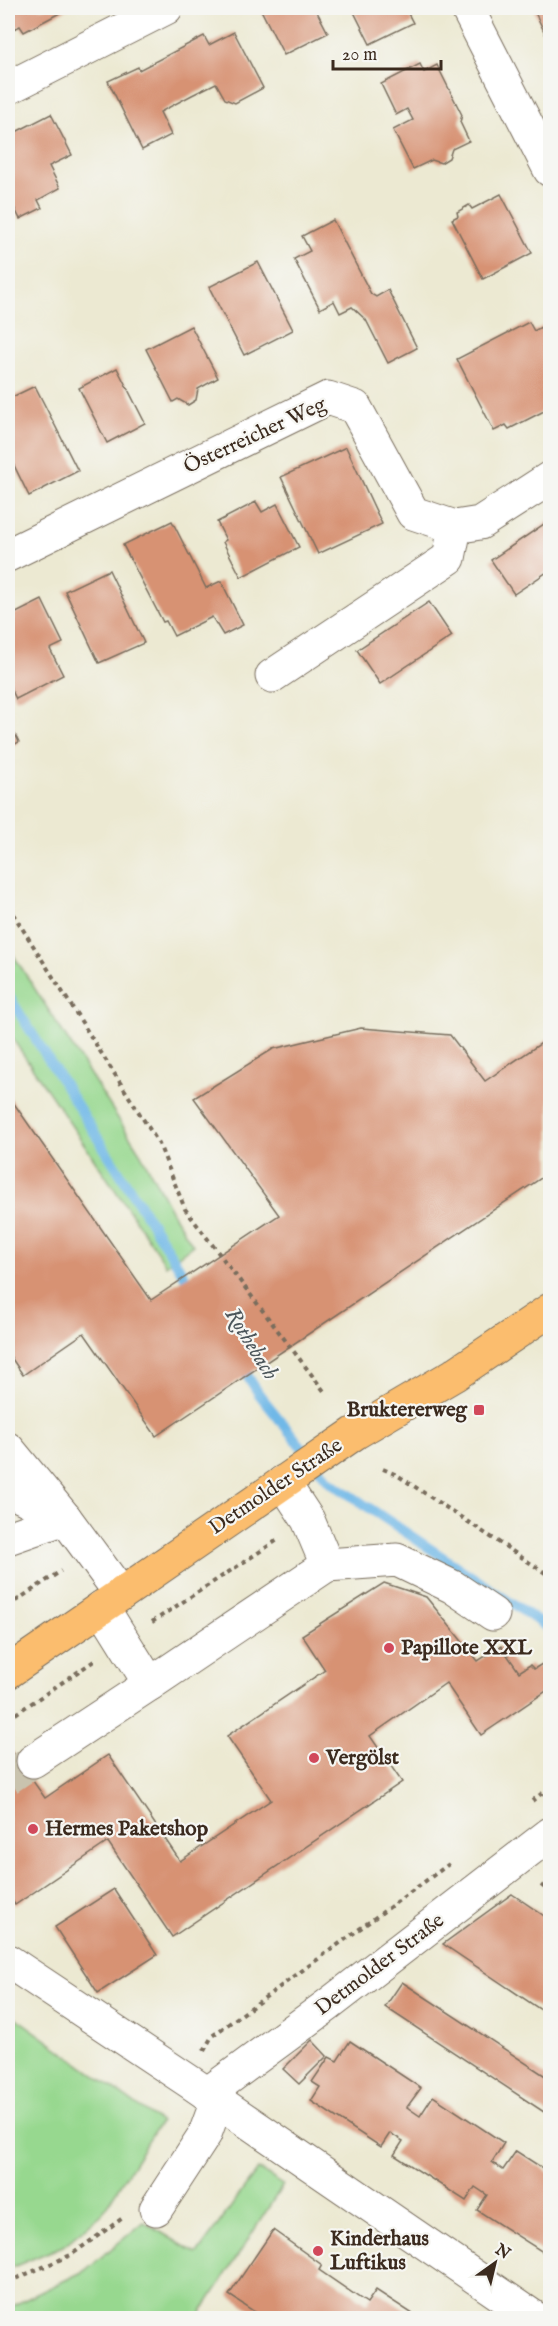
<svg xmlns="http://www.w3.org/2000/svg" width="558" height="2326" viewBox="0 0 558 2326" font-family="'IM FELL English',serif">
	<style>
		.green { fill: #97d88f; stroke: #698156; stroke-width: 1.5 }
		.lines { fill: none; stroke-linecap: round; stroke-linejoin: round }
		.stream { stroke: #6fb8e7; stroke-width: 10 }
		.building { fill: #d79273 }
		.minor-tunnel { stroke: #c9c3ae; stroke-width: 33; stroke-dasharray: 33 16; stroke-linecap: butt }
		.minor-casing { stroke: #796d5d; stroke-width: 35 }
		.major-casing { stroke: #796d5d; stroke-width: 35 }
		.path { stroke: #796d5d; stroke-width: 4; stroke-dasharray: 4.5 4.5; stroke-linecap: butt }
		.minor { stroke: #fff; stroke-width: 33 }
		.major { stroke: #fbbd6e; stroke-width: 33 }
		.poi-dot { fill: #d1495b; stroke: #f6f6f2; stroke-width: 2 }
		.labels { text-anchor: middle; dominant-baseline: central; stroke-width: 4.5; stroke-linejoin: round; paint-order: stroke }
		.street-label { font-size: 21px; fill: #3b2a1e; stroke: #f6f6f2 }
		.poi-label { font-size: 21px; font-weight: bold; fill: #3b2a1e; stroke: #f6f6f2; text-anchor: start }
		.water-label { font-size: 22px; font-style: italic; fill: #4b555a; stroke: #f6f6f2 }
	</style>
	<rect width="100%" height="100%" fill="#f6f6f2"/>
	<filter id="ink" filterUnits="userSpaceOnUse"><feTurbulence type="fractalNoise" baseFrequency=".0167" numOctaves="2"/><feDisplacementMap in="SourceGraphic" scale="12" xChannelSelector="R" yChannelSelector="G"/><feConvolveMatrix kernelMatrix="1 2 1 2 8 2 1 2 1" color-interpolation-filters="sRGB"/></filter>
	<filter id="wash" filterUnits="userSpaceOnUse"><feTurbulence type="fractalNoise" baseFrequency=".008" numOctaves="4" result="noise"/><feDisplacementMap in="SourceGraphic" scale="24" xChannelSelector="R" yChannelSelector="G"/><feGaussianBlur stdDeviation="1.35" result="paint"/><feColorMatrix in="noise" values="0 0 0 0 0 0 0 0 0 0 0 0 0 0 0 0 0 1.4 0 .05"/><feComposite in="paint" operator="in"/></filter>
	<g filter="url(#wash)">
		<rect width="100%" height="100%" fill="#ece9d2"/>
		<g class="green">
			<polygon points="8,947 141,1154 173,1214 193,1245 166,1265 8,1032"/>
			<polygon points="8,2012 160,2122 101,2215 63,2246 8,2269"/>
			<polygon points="258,2169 283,2185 198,2318 8,2318 8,2308 84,2271 144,2222 197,2254"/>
		</g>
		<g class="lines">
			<g class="stream">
				<polyline points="8,995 192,1288"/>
				<polyline points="240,1364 259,1394 329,1481 550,1629"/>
			</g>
		</g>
		<g id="blocks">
			<g class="building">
				<polygon points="8,8 69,8 24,32 20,26 8,32"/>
				<polygon points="260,8 315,8 328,33 284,55"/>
				<polygon points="352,8 405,8 413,23 370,44"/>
				<polygon points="533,8 550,8 550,44"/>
				<polygon points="234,32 263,88 235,103 225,99 216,83 192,95 160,112 171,135 142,150 108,81 138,67 139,70 204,36 209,45"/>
				<polygon points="420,64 424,72 437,65 462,115 460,122 469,141 452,149 449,158 441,163 432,160 413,169 393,130 413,120 407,109 396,115 381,84"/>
				<polygon points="51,114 72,155 49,166 60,188 38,200 42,208 20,219 8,195 8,136"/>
				<polygon points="501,194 532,253 483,279 452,219 458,216 457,212 469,205 472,209"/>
				<polygon points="333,220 371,294 376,297 388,290 417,348 388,363 366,320 352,307 340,313 334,301 320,309 294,259 310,251 302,236"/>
				<polygon points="258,262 293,330 244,355 209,287"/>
				<polygon points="529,322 534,331 550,322 550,408 509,429 506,425 494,431 457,359"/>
				<polygon points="191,326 218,378 198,389 196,400 188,405 178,399 173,402 146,349"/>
				<polygon points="117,368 145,423 107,443 79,388"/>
				<polygon points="35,386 78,471 29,496 8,453 8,399"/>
				<polygon points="346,447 382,524 318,554 281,477"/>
				<polygon points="256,502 262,512 277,504 299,547 241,577 223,542 226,540 217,522"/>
				<polygon points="550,520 550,570 514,594 491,560"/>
				<polygon points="172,521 206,588 221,581 243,625 223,635 212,617 174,636 166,621 163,622 123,545"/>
				<polygon points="109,570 144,643 99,663 65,591"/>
				<polygon points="42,600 63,643 50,649 63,675 16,699 8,682 8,621 14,618 12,615"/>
				<polygon points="429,602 452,636 380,684 357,650"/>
				<polygon points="8,720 19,742 8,748"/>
				<polygon points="361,1028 450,1035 485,1081 549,1038 550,1172 156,1436 84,1333 23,1375 8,1353 8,1095 151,1300 279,1215 194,1098 273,1049"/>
				<polygon points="384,1583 426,1597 478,1661 501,1646 519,1672 530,1665 534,1669 550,1659 550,1695 548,1690 481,1735 446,1683 370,1736 402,1782 172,1937 108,1842 15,1905 8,1894 8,1746 45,1798 108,1755 180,1861 271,1800 227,1736 325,1670 302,1635"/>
				<polygon points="114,1889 157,1955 98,1993 55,1927"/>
				<polygon points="512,1894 550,1920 550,2016 443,1944"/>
				<polygon points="402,1982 550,2079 550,2116 385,2007"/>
				<polygon points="312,2040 327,2056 299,2084 283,2069"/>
				<polygon points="350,2041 421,2088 407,2107 420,2116 433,2096 504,2143 492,2162 503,2170 516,2151 550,2173 549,2256 477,2210 487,2195 475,2187 466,2201 394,2155 403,2141 390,2133 381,2147 311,2101 320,2087 312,2082 329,2057 337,2061"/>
				<polygon points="273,2230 322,2265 319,2270 367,2303 376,2290 419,2318 264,2318 229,2295"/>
			</g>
		</g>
	</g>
	<g filter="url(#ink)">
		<use href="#blocks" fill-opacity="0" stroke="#796d5d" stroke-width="1.5"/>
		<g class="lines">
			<polyline class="minor-tunnel" points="8,1778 33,1761"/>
			<defs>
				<g id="minor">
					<polyline points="467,8 550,170"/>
					<polyline points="8,88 166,8"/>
					<polyline points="8,555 328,398 355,407 413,513 455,527 480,523 550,478"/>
					<polyline points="272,676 449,558 455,527"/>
					<polyline points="8,1449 65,1518 121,1594"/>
					<polyline points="8,1490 55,1513"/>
					<polyline points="8,1538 65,1518"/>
					<polyline points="327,1565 397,1560 453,1587 493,1614"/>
					<polyline points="150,1684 327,1565 308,1520 283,1482"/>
					<polyline points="33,1761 150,1684 102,1607"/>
					<polyline points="8,1961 190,2082 535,2318"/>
					<polyline points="207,2094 328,2005 550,1834"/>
					<polyline points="156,2209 205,2134 217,2101"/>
				</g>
				<polyline id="major" points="8,1672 355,1433 454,1375 550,1310"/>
			</defs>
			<use href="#minor" class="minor-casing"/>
			<use href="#major" class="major-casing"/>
			<g class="path">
				<polyline points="8,906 159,1144 185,1209 324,1391"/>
				<polyline points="383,1469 397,1475 550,1576"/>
				<polyline points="8,1606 61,1571"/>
				<polyline points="152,1622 279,1539"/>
				<polyline points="8,1719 94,1661"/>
				<polyline points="532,1801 550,1787"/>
				<polyline points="541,1885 550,1892"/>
				<polyline points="204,2051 212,2036 449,1864"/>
				<polyline points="8,2282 71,2255 124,2217"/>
			</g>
			<use href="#minor" class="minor"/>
			<use href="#major" class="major"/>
		</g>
	</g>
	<g class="poi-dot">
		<rect x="473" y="1404" width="12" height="12" rx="3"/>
		<circle cx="389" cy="1648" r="6"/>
		<circle cx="314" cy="1758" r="6"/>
		<circle cx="33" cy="1829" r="6"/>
		<circle cx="318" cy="2251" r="6"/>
	</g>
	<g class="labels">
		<g class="street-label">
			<text transform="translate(255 436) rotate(-25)">Österreicher Weg</text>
			<text transform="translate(276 1487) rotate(-34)">Detmolder Straße</text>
			<text transform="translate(380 1965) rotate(-37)">Detmolder Straße</text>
		</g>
		<g class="poi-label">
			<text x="467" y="1410" text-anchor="end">Bruktererweg</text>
			<text x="401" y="1648">Papillote XXL</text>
			<text x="326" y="1758">Vergölst</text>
			<text x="45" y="1829">Hermes Paketshop</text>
			<text x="330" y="2239">Kinderhaus<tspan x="330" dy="24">Luftikus</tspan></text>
		</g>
		<g class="water-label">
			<text transform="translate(251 1344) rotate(58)">Rothebach</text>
		</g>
	</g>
	<rect width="558" height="2326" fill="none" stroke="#f6f6f2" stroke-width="30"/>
	<g transform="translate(495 2263) rotate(34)" stroke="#f6f6f2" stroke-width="4.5" paint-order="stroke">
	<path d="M0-4.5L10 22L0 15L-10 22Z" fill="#3b2a1e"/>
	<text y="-9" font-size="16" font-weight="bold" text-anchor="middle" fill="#3b2a1e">N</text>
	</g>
	<path d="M333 60v9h108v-9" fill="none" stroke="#3b2a1e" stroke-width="3"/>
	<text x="342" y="60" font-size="18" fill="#3b2a1e" stroke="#f6f6f2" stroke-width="4.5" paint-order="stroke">20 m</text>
</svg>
